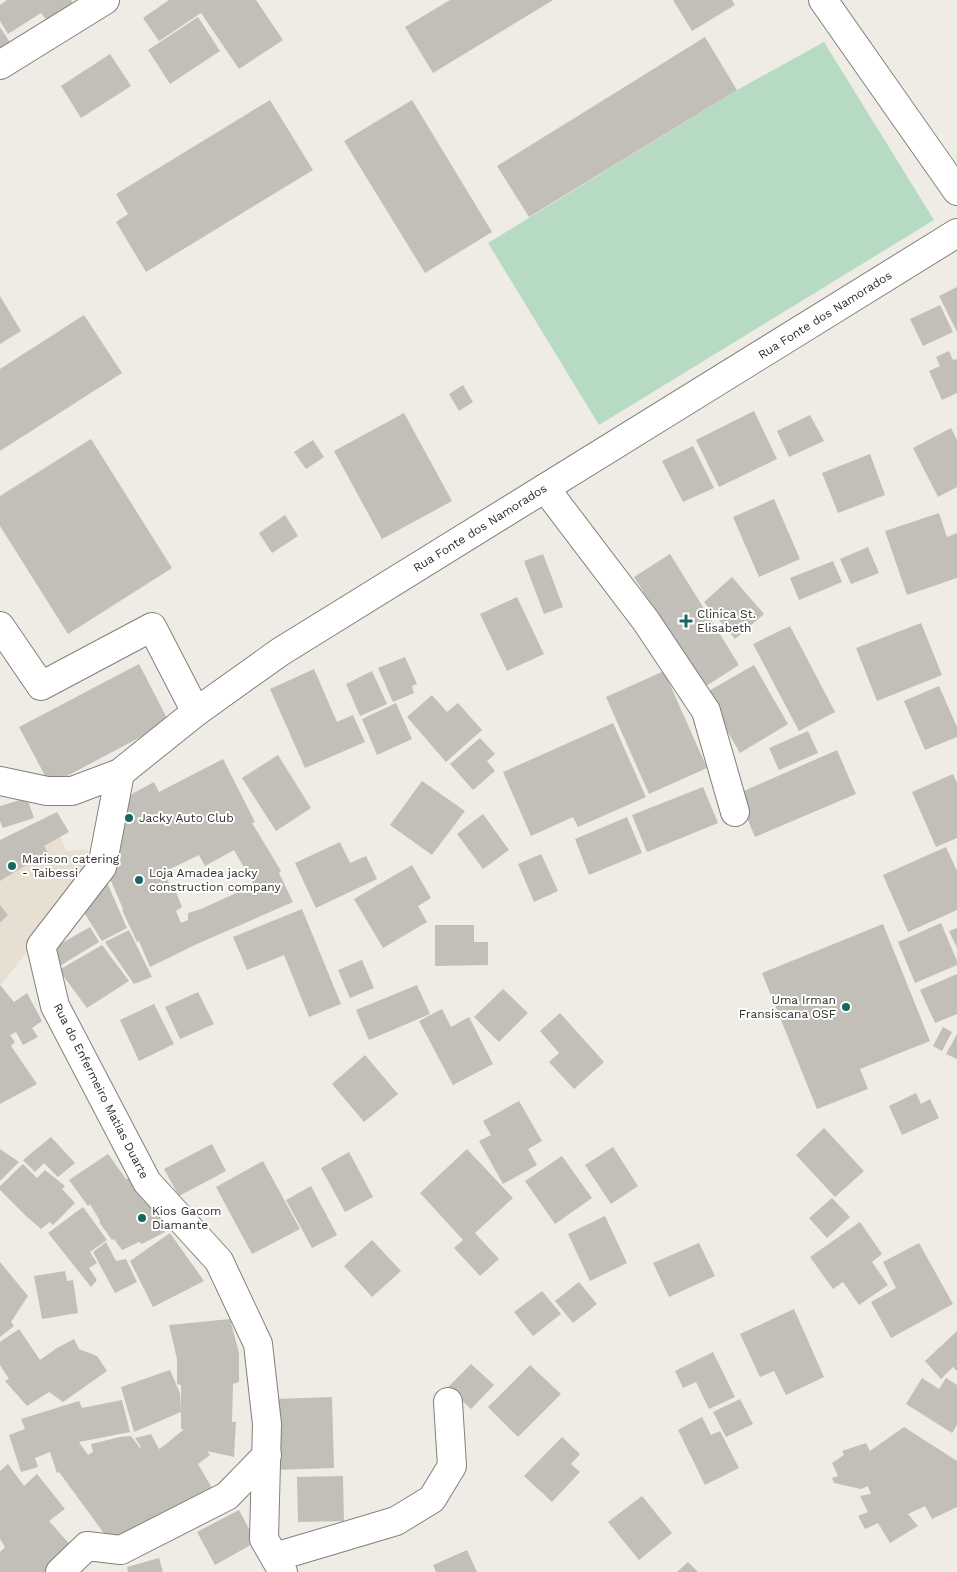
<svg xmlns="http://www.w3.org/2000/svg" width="957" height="1572" viewBox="0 0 957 1572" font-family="'Work Sans',sans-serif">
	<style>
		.built { fill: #e6dfd2 }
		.green { fill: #b7dbc2 }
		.building { fill: #c2bfb9; fill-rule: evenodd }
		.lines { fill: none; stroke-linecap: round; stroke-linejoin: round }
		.minor-casing { stroke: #83807b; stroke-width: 30 }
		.minor { stroke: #fff; stroke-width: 28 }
		.poi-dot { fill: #196663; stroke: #fff; stroke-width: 2 }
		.labels { text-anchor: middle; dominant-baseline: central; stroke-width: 4; stroke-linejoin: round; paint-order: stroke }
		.street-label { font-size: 12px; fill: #2f2e2c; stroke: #fff }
		.poi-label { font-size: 12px; fill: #2f2e2c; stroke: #fff; text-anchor: start }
	</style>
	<rect width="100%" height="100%" fill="#efece6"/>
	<polygon class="built" points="60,836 66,851 87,849 95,865 0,986 0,923 8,915 0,905 0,881 48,852 44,846"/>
	<polygon class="green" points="824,42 934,220 599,425 488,243 737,90"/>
	<g class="building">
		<polygon points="7,0 71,0 74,5 48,22 41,13 8,34 0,21 0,5"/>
		<polygon points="169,0 256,0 283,40 239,69 201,13 159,41 143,18"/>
		<polygon points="450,0 553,0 433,73 405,27"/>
		<polygon points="673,0 732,0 735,5 692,31"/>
		<polygon points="198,17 220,51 170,84 148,50"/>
		<polygon points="0,27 11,44 0,51"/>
		<polygon points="705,37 737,90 529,217 497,166"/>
		<polygon points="110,54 131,86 81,118 61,86"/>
		<polygon points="270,100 313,170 146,272 116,222 128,214 116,194"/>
		<polygon points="412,100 492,232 425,273 344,141"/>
		<polygon points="957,287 957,332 939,296"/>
		<polygon points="0,296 21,331 0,344"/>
		<polygon points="940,305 953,332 923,346 910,319"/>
		<polygon points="84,315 122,373 0,451 0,369"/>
		<polygon points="949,351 953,360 957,359 957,393 942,400 929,371 940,366 936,357"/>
		<polygon points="463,385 473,402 459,411 449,394"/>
		<polygon points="754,411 777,459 719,487 696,440"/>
		<polygon points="404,413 452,501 382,539 334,451"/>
		<polygon points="810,415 824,441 789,457 777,431"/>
		<polygon points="951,428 957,440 957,487 938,497 913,448"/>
		<polygon points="91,439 172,568 68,634 0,526 0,496"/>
		<polygon points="313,440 324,457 306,469 294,452"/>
		<polygon points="693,446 714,488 683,502 662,461"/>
		<polygon points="870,454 885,495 838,513 822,473"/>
		<polygon points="774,499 800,559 759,577 733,517"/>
		<polygon points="939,513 947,537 957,533 957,578 907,595 885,531"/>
		<polygon points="285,515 298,536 272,553 259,533"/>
		<polygon points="868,547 879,573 851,584 840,559"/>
		<polygon points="543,554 563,607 544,614 524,561"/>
		<polygon points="670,554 739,665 703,688 634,577"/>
		<polygon points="833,561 842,582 799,600 790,578"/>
		<polygon points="732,577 764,614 735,639 704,602"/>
		<polygon points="517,597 544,654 507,671 480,614"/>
		<polygon points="921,623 942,675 877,701 856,648"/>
		<polygon points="790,626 835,712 799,731 753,644"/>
		<polygon points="405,657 417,684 412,686 414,693 393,702 378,668"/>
		<polygon points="139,664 169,722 50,785 19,727"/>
		<polygon points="754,665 788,724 740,753 705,693"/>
		<polygon points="314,669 337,722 353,715 365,742 305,768 270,689"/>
		<polygon points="372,671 387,704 360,716 346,684"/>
		<polygon points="664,671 707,768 649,794 606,697"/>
		<polygon points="939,686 957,727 957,737 925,750 904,701"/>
		<polygon points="432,695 447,712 458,703 482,730 446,762 407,717"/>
		<polygon points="396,703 412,739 377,755 362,719"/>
		<polygon points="613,723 646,797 578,827 573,817 531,836 503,772"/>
		<polygon points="808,731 818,753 779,770 769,748"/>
		<polygon points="480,738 495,754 487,761 495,771 473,790 450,764"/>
		<polygon points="837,750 856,794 755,837 737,794"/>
		<polygon points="278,755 311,808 276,831 242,778"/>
		<path d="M223 759 255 822 252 823 281 871 279 873 293 902 197 944 150 967 139 941 137 942 122 910 123 909 105 867 130 795 154 782 159 792ZM234 850 254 885 201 909 188 913V920L181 923 176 911 182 907 174 887 171 888 164 872 199 855 205 866Z"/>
		<polygon points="953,774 957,783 957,838 936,847 912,792"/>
		<polygon points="422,781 465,811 432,855 390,825"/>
		<polygon points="703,787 718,823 647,852 632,815"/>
		<polygon points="27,798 34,818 3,828 0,821 0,806"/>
		<polygon points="57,812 69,832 44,846 48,852 0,881 0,840"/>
		<polygon points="483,814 509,850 483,869 457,834"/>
		<polygon points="627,817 642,853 589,875 575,839"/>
		<polygon points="340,842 350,863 366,856 377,879 316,908 295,863"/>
		<polygon points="946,847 957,871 957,910 908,932 883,875"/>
		<polygon points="541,854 558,891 534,902 518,864"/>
		<polygon points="412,865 431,898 418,906 427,922 383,948 354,899"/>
		<polygon points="105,878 127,928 102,941 83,911"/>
		<polygon points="0,905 8,915 0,923"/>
		<polygon points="302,909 341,1004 309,1017 284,955 247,970 233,937"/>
		<polygon points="941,923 957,961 957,965 915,983 898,942"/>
		<polygon points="883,924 930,1041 860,1069 868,1089 817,1109 762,973"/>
		<polygon points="435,925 474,925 474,942 488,942 488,965 435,966"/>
		<polygon points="90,927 99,942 58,967 50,950"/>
		<polygon points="957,928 957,948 949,931"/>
		<polygon points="129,930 152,977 134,984 105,942"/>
		<polygon points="102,945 129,981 87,1008 59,970"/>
		<polygon points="362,960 374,988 350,998 338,970"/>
		<polygon points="957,974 957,1014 935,1023 920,990"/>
		<polygon points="0,985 14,1002 27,993 42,1021 32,1028 38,1037 23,1045 16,1032 10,1035 15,1042 11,1046 37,1084 0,1104"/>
		<polygon points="417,985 430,1014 369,1040 356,1010"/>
		<polygon points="503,989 528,1013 499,1042 474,1017"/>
		<polygon points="198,992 214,1024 180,1039 165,1007"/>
		<polygon points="154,1004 174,1044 139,1061 120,1020"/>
		<polygon points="442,1009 451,1027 469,1017 493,1064 453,1085 419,1021"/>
		<polygon points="560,1013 604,1062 574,1089 549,1062 559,1053 540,1031"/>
		<polygon points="943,1027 952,1032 942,1051 933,1046"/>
		<polygon points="957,1034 957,1059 946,1054"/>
		<polygon points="365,1055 398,1094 364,1122 332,1084"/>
		<polygon points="916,1093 921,1104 930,1099 939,1118 902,1135 889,1106"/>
		<polygon points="519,1101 542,1141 528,1149 537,1165 503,1184 479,1141 491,1135 483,1121"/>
		<polygon points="824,1128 864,1171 835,1197 796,1155"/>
		<polygon points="51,1137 75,1163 58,1177 44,1163 35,1172 23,1160"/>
		<polygon points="212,1144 226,1171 179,1196 164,1169"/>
		<polygon points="613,1147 638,1186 611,1204 585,1165"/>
		<polygon points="0,1149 19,1162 0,1181"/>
		<polygon points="467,1149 513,1198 475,1233 499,1259 480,1276 454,1248 463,1240 420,1193"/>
		<polygon points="349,1152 373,1197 345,1212 321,1168"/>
		<polygon points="108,1154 126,1179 132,1177 161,1217 159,1220 165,1232 142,1244 139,1242 122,1250 114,1239 112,1240 99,1222 100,1221 90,1204 88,1206 69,1180"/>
		<polygon points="562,1156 592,1198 555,1224 525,1181"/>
		<polygon points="263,1161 300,1229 252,1254 216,1187"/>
		<polygon points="23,1164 37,1178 45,1170 65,1186 62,1189 75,1203 53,1225 50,1222 41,1229 26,1216 0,1190 0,1186"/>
		<polygon points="311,1186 337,1235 312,1248 286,1200"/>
		<polygon points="832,1198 850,1217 827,1238 809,1218"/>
		<polygon points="83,1207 107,1240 90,1252 97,1263 89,1268 97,1280 91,1287 48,1233"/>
		<polygon points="605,1216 627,1263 590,1281 568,1234"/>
		<polygon points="860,1222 882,1254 872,1262 888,1285 859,1305 843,1282 833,1289 810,1257"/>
		<polygon points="170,1233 204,1281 153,1307 130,1261"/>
		<polygon points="372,1240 401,1271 372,1297 344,1266"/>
		<polygon points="106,1242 116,1261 126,1259 137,1282 115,1293 93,1252"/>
		<polygon points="699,1243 715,1276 669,1297 653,1263"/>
		<polygon points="919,1243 953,1304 891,1338 871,1302 896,1288 883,1262"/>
		<polygon points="0,1262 28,1296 11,1322 14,1326 0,1337"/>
		<polygon points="65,1271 67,1281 73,1280 78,1313 42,1319 34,1276"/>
		<polygon points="579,1282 597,1304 573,1323 555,1301"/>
		<polygon points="542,1291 561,1314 533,1336 514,1312"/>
		<polygon points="794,1309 824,1377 786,1395 774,1371 760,1377 740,1334"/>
		<polygon points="230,1319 239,1353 239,1382 233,1384 232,1422 236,1422 234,1457 207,1451 210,1455 198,1464 212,1488 183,1503 114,1547 59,1472 57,1473 50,1452 35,1458 38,1467 21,1472 9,1435 25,1429 21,1419 79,1401 82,1408 122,1400 130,1432 79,1442 88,1455 93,1452 91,1444 120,1437 131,1436 140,1448 141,1447 135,1438 151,1434 159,1449 165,1445 184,1429 181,1429 181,1385 177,1384 177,1359 169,1325"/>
		<polygon points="19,1329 40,1360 57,1348 74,1339 79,1349 97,1356 107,1371 63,1402 49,1392 27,1406 5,1381 9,1379 0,1365 0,1342"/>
		<polygon points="957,1331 957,1371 953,1367 941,1379 925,1361"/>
		<polygon points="713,1352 735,1397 709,1409 696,1382 683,1388 675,1371"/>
		<polygon points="471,1364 494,1385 471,1409 448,1387"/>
		<polygon points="530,1365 561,1394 518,1437 488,1407"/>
		<polygon points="170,1370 180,1393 181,1412 134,1432 121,1387"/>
		<polygon points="922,1378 939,1389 946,1378 957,1385 957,1425 952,1433 906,1404"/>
		<polygon points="332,1397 334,1468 275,1470 273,1399"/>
		<polygon points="740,1399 753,1424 726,1437 713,1412"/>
		<polygon points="702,1417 711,1435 720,1431 739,1468 705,1485 678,1430"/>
		<polygon points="904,1427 957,1461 957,1507 932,1519 925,1506 908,1514 918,1526 890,1543 878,1523 865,1529 858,1516 868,1512 860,1496 871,1494 868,1486 861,1489 834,1483 832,1478 838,1476 832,1463 844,1455 842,1451 866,1443 870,1451"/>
		<polygon points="562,1437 580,1454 571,1464 580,1472 552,1502 524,1476"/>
		<polygon points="8,1464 24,1486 37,1474 65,1509 49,1521 74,1549 59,1559 46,1572 0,1572 0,1552 5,1547 0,1539 0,1471"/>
		<polygon points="343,1476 344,1521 298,1522 297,1477"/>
		<polygon points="642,1496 672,1533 639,1560 608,1522"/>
		<polygon points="239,1510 256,1542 215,1565 197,1532"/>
		<polygon points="467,1550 477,1572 436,1572 433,1565"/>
		<polygon points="159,1558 163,1572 128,1572 127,1567"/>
		<polygon points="688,1562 698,1572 677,1572"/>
	</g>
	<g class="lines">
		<defs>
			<g id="minor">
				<polyline points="823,0 957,191"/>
				<polyline points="0,65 105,0"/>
				<polyline points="545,488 646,621 706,711 735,812"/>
				<polyline points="0,626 41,686 152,627 196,712"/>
				<polyline points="120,773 102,867 41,946 55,1006 147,1182 219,1261 258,1344 267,1424 264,1539 283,1572"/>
				<polyline points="0,781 47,791 72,791 120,773 196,712 280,652 957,233"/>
				<polyline points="275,1557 396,1521 432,1499 452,1466 448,1402"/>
				<polyline points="60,1572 87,1546 121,1550 227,1496 267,1455"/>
			</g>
		</defs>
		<use href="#minor" class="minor-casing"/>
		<use href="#minor" class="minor"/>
	</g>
	<g class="poi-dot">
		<path d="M683.5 613.5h5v5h5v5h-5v5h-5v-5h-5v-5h5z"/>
		<circle cx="129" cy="818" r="5"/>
		<circle cx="12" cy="866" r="5"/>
		<circle cx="139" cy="880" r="5"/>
		<circle cx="846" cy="1007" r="5"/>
		<circle cx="142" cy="1218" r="5"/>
	</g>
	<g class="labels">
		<g class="street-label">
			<text transform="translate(825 315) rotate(-32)">Rua Fonte dos Namorados</text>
			<text transform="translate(480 528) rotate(-32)">Rua Fonte dos Namorados</text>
			<text transform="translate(101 1091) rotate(63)">Rua do Enfermeiro Matias Duarte</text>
		</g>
		<g class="poi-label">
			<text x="697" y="614">Clinica St.<tspan x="697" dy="14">Elisabeth</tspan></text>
			<text x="139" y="818">Jacky Auto Club</text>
			<text x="22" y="859">Marison catering<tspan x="22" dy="14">- Taibessi</tspan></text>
			<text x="149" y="873">Loja Amadea jacky<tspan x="149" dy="14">construction company</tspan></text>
			<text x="836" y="1000" text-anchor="end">Uma Irman<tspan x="836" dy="14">Fransiscana OSF</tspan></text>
			<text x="152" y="1211">Kios Gacom<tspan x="152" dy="14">Diamante</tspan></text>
		</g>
	</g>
</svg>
